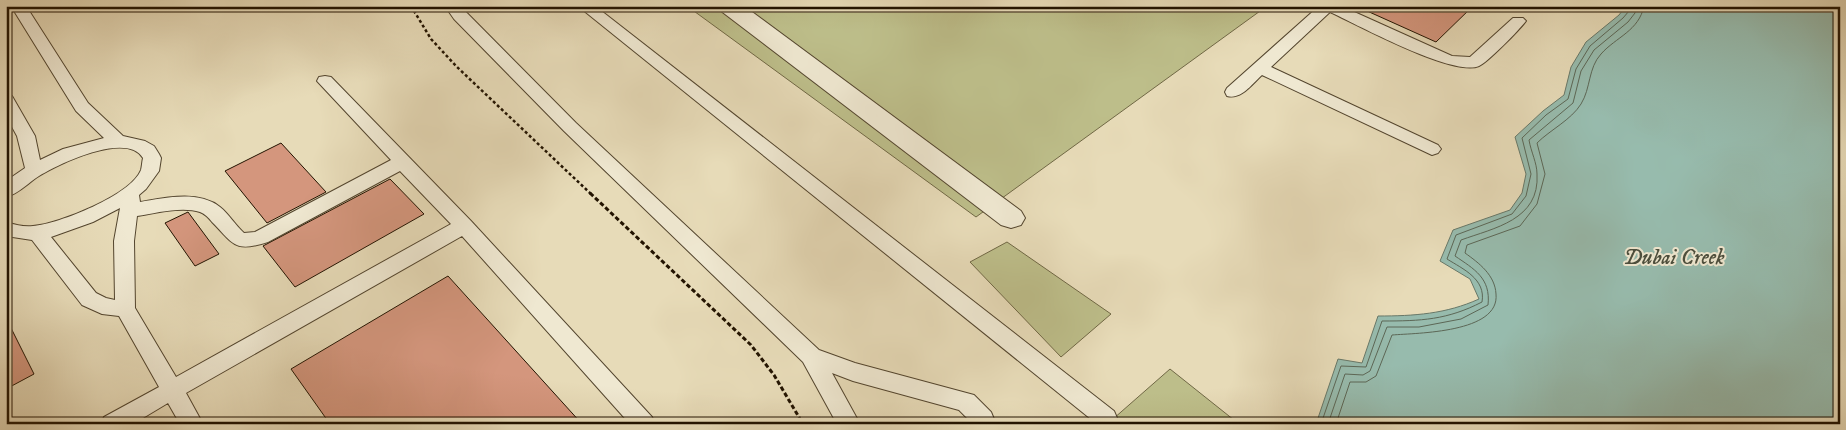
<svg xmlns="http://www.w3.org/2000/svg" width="1846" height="430" viewBox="0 0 1846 430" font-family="'IM FELL DW Pica',serif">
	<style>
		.green { fill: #bdbe8a; stroke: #706845 }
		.water { fill: #97bbad; stroke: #687868 }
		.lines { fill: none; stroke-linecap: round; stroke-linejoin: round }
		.shore { stroke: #5c6756; stroke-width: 1 }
		.building { fill: #d4967d; stroke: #221300 }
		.lane-casing { stroke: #53452e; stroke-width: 2 }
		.street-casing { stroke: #53452e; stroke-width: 2 }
		.path-far1 { stroke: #221300; stroke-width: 2.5; stroke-dasharray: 3 2.5; stroke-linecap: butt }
		.path { stroke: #221300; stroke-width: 3; stroke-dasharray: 4.5 2.5; stroke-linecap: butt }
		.lane { fill: #efe8d1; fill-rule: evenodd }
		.street { fill: #efe8d1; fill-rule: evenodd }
		.labels { text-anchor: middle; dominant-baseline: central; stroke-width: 4; stroke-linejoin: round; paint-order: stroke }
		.water-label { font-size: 21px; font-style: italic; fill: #4b4e3d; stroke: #efe8d1 }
	</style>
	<rect width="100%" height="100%" fill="#e7dbb8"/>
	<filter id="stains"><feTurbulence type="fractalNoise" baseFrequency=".004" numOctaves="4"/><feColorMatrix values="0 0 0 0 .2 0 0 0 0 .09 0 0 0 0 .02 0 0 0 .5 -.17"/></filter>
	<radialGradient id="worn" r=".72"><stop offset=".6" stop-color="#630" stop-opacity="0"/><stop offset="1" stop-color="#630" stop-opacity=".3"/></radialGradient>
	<g class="green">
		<polygon points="687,6 1267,6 976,217"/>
		<polygon points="1007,242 1111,314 1061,357 970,262"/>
		<polygon points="1170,369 1239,424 1123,424 1113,419"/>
	</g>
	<path class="water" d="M1626 6H1840V424H1316L1338 359 1362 363 1378 316C1414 316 1446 314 1479 299L1470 279 1440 261 1453 230 1510 210 1522 193 1526 174 1515 137 1543 111 1564 95 1571 67 1586 42 1619 15Z"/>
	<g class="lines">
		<g class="shore">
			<path d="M1321 424 1341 366 1366 367 1382 321C1421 321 1447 320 1482 302 1486 279 1463 269 1447 259L1456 235 1512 214 1526 196 1531 174 1522 138 1546 115 1568 99 1576 69 1590 46 1623 18 1629 11 1630 6"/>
			<path d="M1328 424 1345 374 1363 375 1370 371 1387 327H1419L1461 319 1488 305C1491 278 1474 269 1455 256L1461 240C1494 228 1540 220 1537 174 1537 163 1531 152 1529 140L1573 103 1581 71 1594 50 1628 22 1635 13 1636 6"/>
			<path d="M1336 424 1350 382H1366L1376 376 1392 335C1417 333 1500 333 1496 294 1495 275 1479 263 1465 253L1467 245 1520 226 1537 204 1545 174 1537 143C1550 130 1571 120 1581 104 1591 88 1588 68 1601 54 1616 37 1639 31 1644 6"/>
		</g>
	</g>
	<g class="building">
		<polygon points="1356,6 1473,6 1436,42"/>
		<polygon points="281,143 326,192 267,223 225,171"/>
		<polygon points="390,179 424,214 295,287 263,246"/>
		<polygon points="188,212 219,254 195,266 165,223"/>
		<polygon points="448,276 582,424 330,424 291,369"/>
		<polygon points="6,318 34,374 6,389"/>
	</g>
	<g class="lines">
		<defs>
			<g id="lane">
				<path d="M11 6H26L88 103 123 136 145 141 154 146 159 154 161 158 159 171 146 189 139 195 140 202C164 198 199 190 220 207 229 214 235 225 244 233L255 232 391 160 317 81 319 77 325 76 331 77 471 221 652 417 655 424H630L462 236 186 393 203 424H180L168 403 133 424H101L104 417 159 387 119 316 102 314 82 305 32 240 6 236V222C15 225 24 227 33 226 59 224 131 195 141 170 142 166 142 162 143 158 127 131 58 164 39 176 28 183 18 194 6 197V181L25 168 17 136 6 116V95L12 96 35 136 40 160 63 149 104 138 76 111ZM400 171 451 224 176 377 135 308 134 241 137 216C156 213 182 206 200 212 205 214 209 218 212 222 234 244 234 253 268 242ZM120 208 114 241 115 300 106 298 96 293 51 237 93 222Z"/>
				<polygon points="445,6 460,6 576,123 819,350 855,363 974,395 991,412 996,424 973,424 959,410 853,381 832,373 860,424 837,424 803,362 564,131 454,19"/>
				<polygon points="578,6 595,6 1114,411 1117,418 1114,424 1097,424"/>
				<path d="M1319 6H1341L1452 56 1470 57 1513 18H1523L1526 21C1520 29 1487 63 1479 66 1453 77 1358 25 1330 12L1271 67 1438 145 1441 149 1438 153 1432 155 1262 75C1252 84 1241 100 1227 96L1225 92 1227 88Z"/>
			</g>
			<polygon id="street" points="718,6 744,6 1021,211 1025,218 1021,225 1011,228 1001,225 721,11"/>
		</defs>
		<use href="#lane" class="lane-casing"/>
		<use href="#street" class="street-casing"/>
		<polyline class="path-far1" points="411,6 431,39 457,67 591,194"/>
		<polyline class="path" points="590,193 751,345 774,375 803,424"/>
		<use href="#lane" class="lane"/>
		<use href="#street" class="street"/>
	</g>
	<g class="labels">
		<g class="water-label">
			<text x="1674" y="258">Dubai Creek</text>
		</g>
	</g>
	<rect width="1846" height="430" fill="none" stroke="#e7dbb8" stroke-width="25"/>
	<rect x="8" y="8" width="1831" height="415" fill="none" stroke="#221300" stroke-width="2.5"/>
	<rect x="12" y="12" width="1821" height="405" fill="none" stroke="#221300"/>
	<rect width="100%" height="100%" filter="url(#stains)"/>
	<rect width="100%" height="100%" fill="url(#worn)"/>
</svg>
